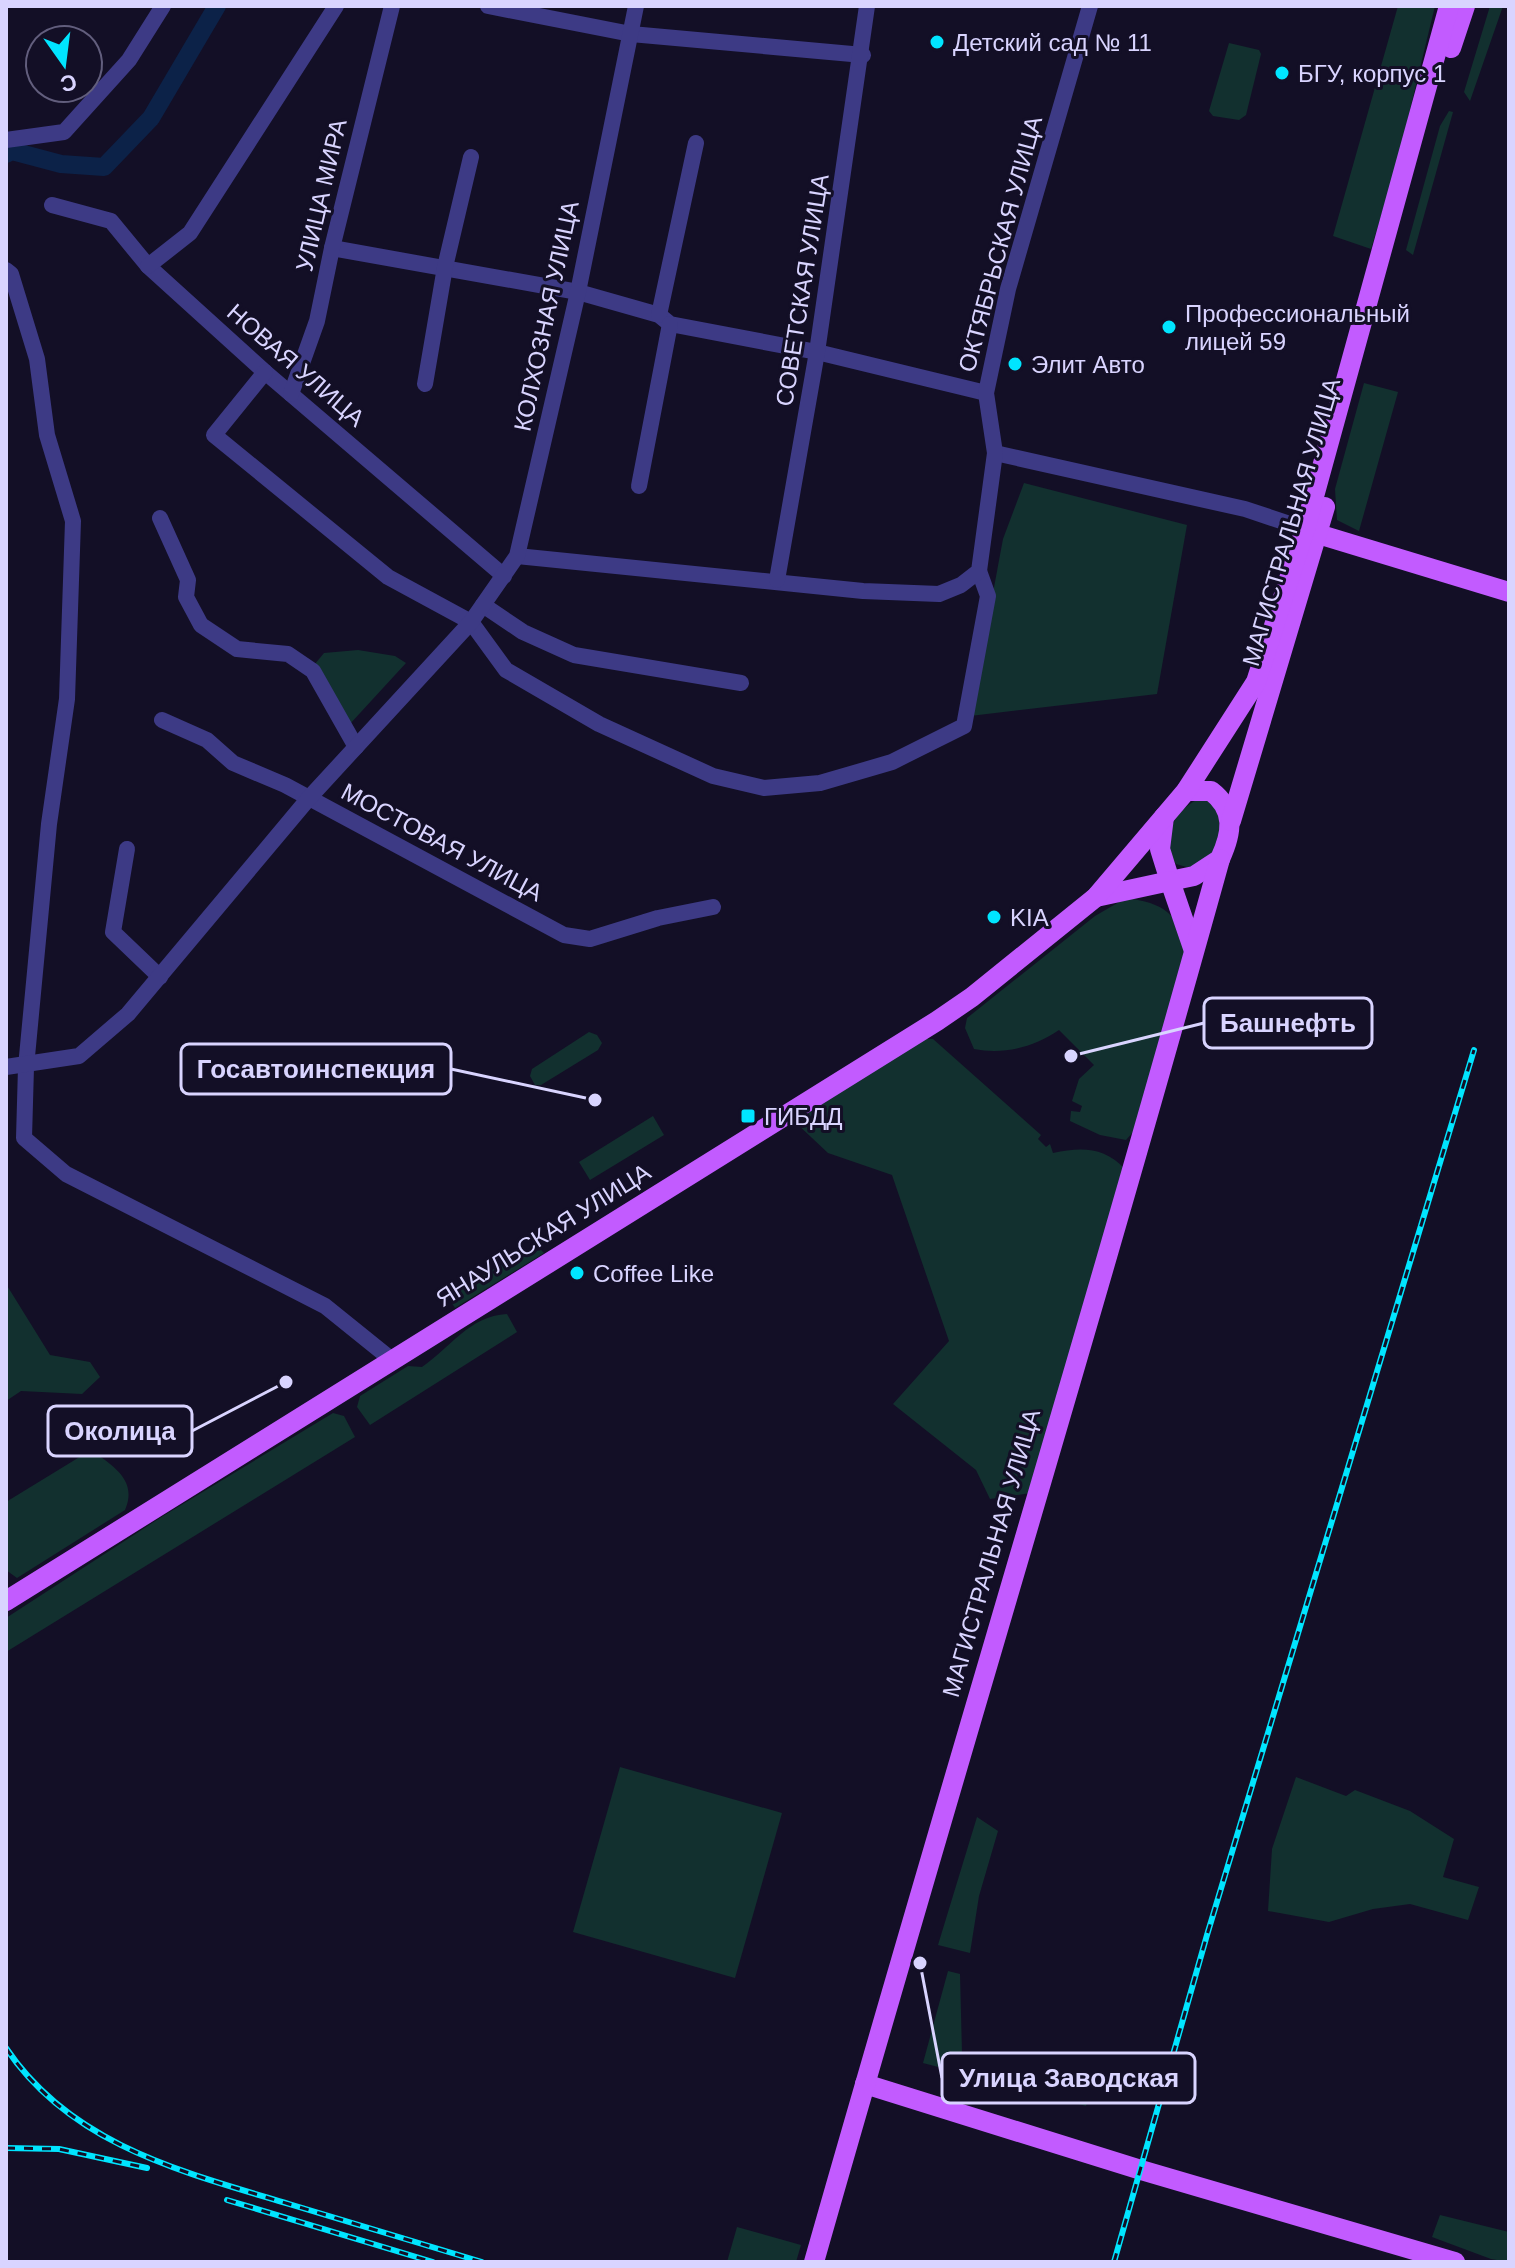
<svg xmlns="http://www.w3.org/2000/svg" width="1515" height="2268" viewBox="0 0 1515 2268" font-family="Helvetica,sans-serif">
	<style>
		.green { fill: #12302f }
		.lines { fill: none; stroke-linecap: round; stroke-linejoin: round }
		.river { stroke: #0c2248; stroke-width: 18 }
		.minor { stroke: #3d3a85; stroke-width: 16 }
		.major { stroke: #c25bff; stroke-width: 20 }
		.rail-casing { stroke: #00e5ff; stroke-width: 6 }
		.rail { stroke: #130f26; stroke-width: 3; stroke-dasharray: 9; stroke-linecap: butt }
		.poi-dot { fill: #00e5ff; stroke: #130f26; stroke-width: 3 }
		.labels { text-anchor: middle; dominant-baseline: central; stroke-width: 6; stroke-linejoin: round; paint-order: stroke }
		.poi-label { font-size: 24px; fill: #d9d4ff; stroke: #130f26; text-anchor: start }
		.street-label { font-size: 24px; fill: #d9d4ff; stroke: #130f26 }
		.leader { fill: none; stroke: #d9d4ff; stroke-width: 3 }
		.callout-dot { fill: #d9d4ff; stroke: #130f26; stroke-width: 3 }
		.callout { fill: #130f26; stroke: #d9d4ff; stroke-width: 3 }
		.callout-label { font-size: 26px; text-anchor: middle; font-weight: bold; fill: #d9d4ff }
	</style>
	<rect width="100%" height="100%" fill="#130f26"/>
	<g class="green">
		<polygon points="1398,6 1435,6 1398,159 1371,249 1333,236"/>
		<polygon points="1490,6 1503,6 1470,101 1464,92"/>
		<polygon points="1229,43 1259,50 1261,54 1246,115 1239,120 1213,116 1209,111"/>
		<polygon points="1449,111 1453,112 1413,255 1406,250 1440,126"/>
		<polygon points="1364,383 1398,392 1359,531 1337,520 1335,489"/>
		<polygon points="1024,483 1187,525 1157,694 970,716 1003,539"/>
		<polygon points="358,650 395,656 406,663 349,725 315,664 324,653"/>
		<path d="M1201 798 1214 802C1225 835 1223 852 1190 868L1176 864C1158 839 1175 808 1201 798Z"/>
		<path d="M1126 898C1163 903 1180 913 1187 953L1134 1131 1126 1140 1100 1135 1070 1121 1071 1111 1080 1112 1082 1106 1072 1101 1079 1079 1094 1065 1059 1030C1034 1047 1004 1055 974 1049L965 1028 967 1018 1095 916Z"/>
		<polygon points="589,1032 597,1035 602,1043 598,1050 541,1085 535,1085 530,1076 532,1069"/>
		<path d="M922 1039H933L1041 1135 1038 1139 1046 1147 1050 1144 1053 1153C1082 1147 1104 1147 1125 1169L1031 1493 990 1499 976 1470 893 1404 949 1341 892 1175 828 1153 795 1122Z"/>
		<polygon points="653,1116 664,1135 590,1180 579,1162"/>
		<polygon points="541,1250 544,1253 455,1308 450,1300 452,1295 515,1256"/>
		<polygon points="6,1284 50,1355 90,1362 100,1377 82,1394 21,1391 6,1401"/>
		<path d="M507 1314 517 1332 370 1425 357 1407 360 1396 408 1366 422 1367C450 1348 469 1316 507 1314Z"/>
		<polygon points="333,1413 344,1416 355,1437 6,1652 6,1618 163,1516"/>
		<path d="M91 1450C113 1466 138 1480 125 1510L17 1578 6 1570V1502Z"/>
		<polygon points="620,1767 782,1813 735,1978 573,1932"/>
		<polygon points="1296,1777 1346,1796 1355,1790 1410,1811 1454,1839 1443,1877 1479,1887 1468,1920 1410,1904 1373,1909 1329,1922 1268,1911 1272,1849"/>
		<polygon points="977,1817 998,1831 979,1896 970,1953 938,1945"/>
		<polygon points="948,1971 960,1974 962,2053 1091,2087 1086,2106 923,2063"/>
		<polygon points="1440,2215 1509,2232 1509,2262 1491,2259 1432,2237"/>
		<polygon points="737,2227 801,2245 796,2262 727,2262"/>
	</g>
	<g class="lines">
		<polyline class="river" points="6,154 12,151 61,164 104,167 151,118 217,6"/>
		<g class="minor">
			<polyline points="488,6 631,34 863,55"/>
			<polyline points="6,140 64,132 129,60 163,6"/>
			<polyline points="52,205 111,221 148,266 265,372 504,576"/>
			<polyline points="332,248 578,292 659,315 670,324 817,352 986,393"/>
			<polyline points="148,266 190,233 336,6"/>
			<polyline points="6,270 11,274 37,359 47,435 73,521 67,699 49,824 26,1067 24,1138 66,1174 325,1306 392,1360"/>
			<polyline points="659,315 696,143"/>
			<polyline points="265,372 214,435 388,577 471,622 506,670 599,724 713,776 764,788 820,783 892,762 964,726 988,596 979,571"/>
			<polyline points="425,384 445,267 471,157"/>
			<polyline points="291,394 317,321 332,248 392,6"/>
			<polyline points="995,453 1245,509 1305,529"/>
			<polyline points="639,486 670,324"/>
			<polyline points="160,518 188,580 186,597 201,625 237,649 288,654 313,671 356,747"/>
			<polyline points="517,556 863,591 939,594 961,585 979,571 995,453 986,393 1008,289 1090,6"/>
			<polyline points="777,580 817,352 867,6"/>
			<polyline points="483,605 523,632 574,655 741,683"/>
			<polyline points="162,720 207,740 233,763 285,785 564,935 590,939 658,918 713,907"/>
			<polyline points="127,849 113,932 160,977"/>
			<polyline points="6,1067 79,1056 128,1014 309,798 471,622 517,556 578,292 636,6"/>
		</g>
		<g class="major">
			<polyline points="1451,48 1465,6"/>
			<polyline points="1308,531 1509,592"/>
			<path d="M1164 817 1160 849 1170 881 1194 876 1220 859C1232 833 1236 810 1211 791H1186"/>
			<polyline points="1231,821 1325,507"/>
			<polyline points="1096,897 1170,881 1193,948"/>
			<polyline points="6,1601 937,1021 972,997 1096,897 1186,791 1256,682 1305,529 1449,6"/>
			<polyline points="865,2084 1141,2170 1455,2262"/>
			<path d="M814 2262C947 1794 1090 1328 1220 859"/>
		</g>
		<defs>
			<g id="rail">
				<path d="M6 2048C71 2145 183 2172 289 2204 353 2223 418 2243 482 2262"/>
				<polyline points="6,2148 59,2149 147,2168"/>
				<polyline points="227,2200 433,2262"/>
				<polyline points="1114,2262 1207,1935 1474,1050"/>
			</g>
		</defs>
		<use href="#rail" class="rail-casing"/>
		<use href="#rail" class="rail"/>
	</g>
	<g class="poi-dot">
		<circle cx="937" cy="42" r="8"/>
		<circle cx="1282" cy="73" r="8"/>
		<circle cx="1169" cy="327" r="8"/>
		<circle cx="1015" cy="364" r="8"/>
		<circle cx="994" cy="917" r="8"/>
		<rect x="740" y="1108" width="16" height="16" rx="4"/>
		<circle cx="577" cy="1273" r="8"/>
	</g>
	<g class="labels">
		<g class="poi-label">
			<text x="953" y="42">Детский сад № 11</text>
			<text x="1298" y="73">БГУ, корпус 1</text>
			<text x="1185" y="313">Профессиональный<tspan x="1185" dy="28">лицей 59</tspan></text>
			<text x="1031" y="364">Элит Авто</text>
			<text x="1010" y="917">KIA</text>
			<text x="764" y="1116">ГИБДД</text>
			<text x="593" y="1273">Coffee Like</text>
		</g>
		<g class="street-label">
			<text transform="translate(321 195) rotate(-77)">УЛИЦА МИРА</text>
			<text transform="translate(1000 244) rotate(-75)">ОКТЯБРЬСКАЯ УЛИЦА</text>
			<text transform="translate(802 290) rotate(-81)">СОВЕТСКАЯ УЛИЦА</text>
			<text transform="translate(546 316) rotate(-78)">КОЛХОЗНАЯ УЛИЦА</text>
			<text transform="translate(296 365) rotate(41)">НОВАЯ УЛИЦА</text>
			<text transform="translate(1291 522) rotate(-74)">МАГИСТРАЛЬНАЯ УЛИЦА</text>
			<text transform="translate(442 842) rotate(28)">МОСТОВАЯ УЛИЦА</text>
			<text transform="translate(543 1235) rotate(-32)">ЯНАУЛЬСКАЯ УЛИЦА</text>
			<text transform="translate(991 1553) rotate(-74)">МАГИСТРАЛЬНАЯ УЛИЦА</text>
		</g>
	</g>
	<path class="leader" d="M1071 1056L1204 1023M595 1100L451 1069M286 1382L192 1431M920 1963L942 2078"/>
	<g class="callout-dot">
		<circle cx="1071" cy="1056" r="8"/>
		<circle cx="595" cy="1100" r="8"/>
		<circle cx="286" cy="1382" r="8"/>
		<circle cx="920" cy="1963" r="8"/>
	</g>
	<g class="callout">
		<rect x="1204" y="998" width="168" height="50" rx="8"/>
		<rect x="181" y="1044" width="270" height="50" rx="8"/>
		<rect x="48" y="1406" width="144" height="50" rx="8"/>
		<rect x="942" y="2053" width="253" height="50" rx="8"/>
	</g>
	<g class="callout-label">
		<text x="1288" y="1032">Башнефть</text>
		<text x="316" y="1078">Госавтоинспекция</text>
		<text x="120" y="1440">Околица</text>
		<text x="1069" y="2087">Улица Заводская</text>
	</g>
	<rect width="1515" height="2268" fill="none" stroke="#d9d4ff" stroke-width="16"/>
	<g transform="translate(64 64) rotate(166)"><circle r="38" fill="#130f26" stroke="#625e7d" stroke-width="2"/>
	<path d="M0-6L14 30L0 20L-14 30Z" fill="#00e5ff"/>
	<text y="-12" font-size="22" font-weight="bold" text-anchor="middle" fill="#d9d4ff">С</text>
	</g>
</svg>
